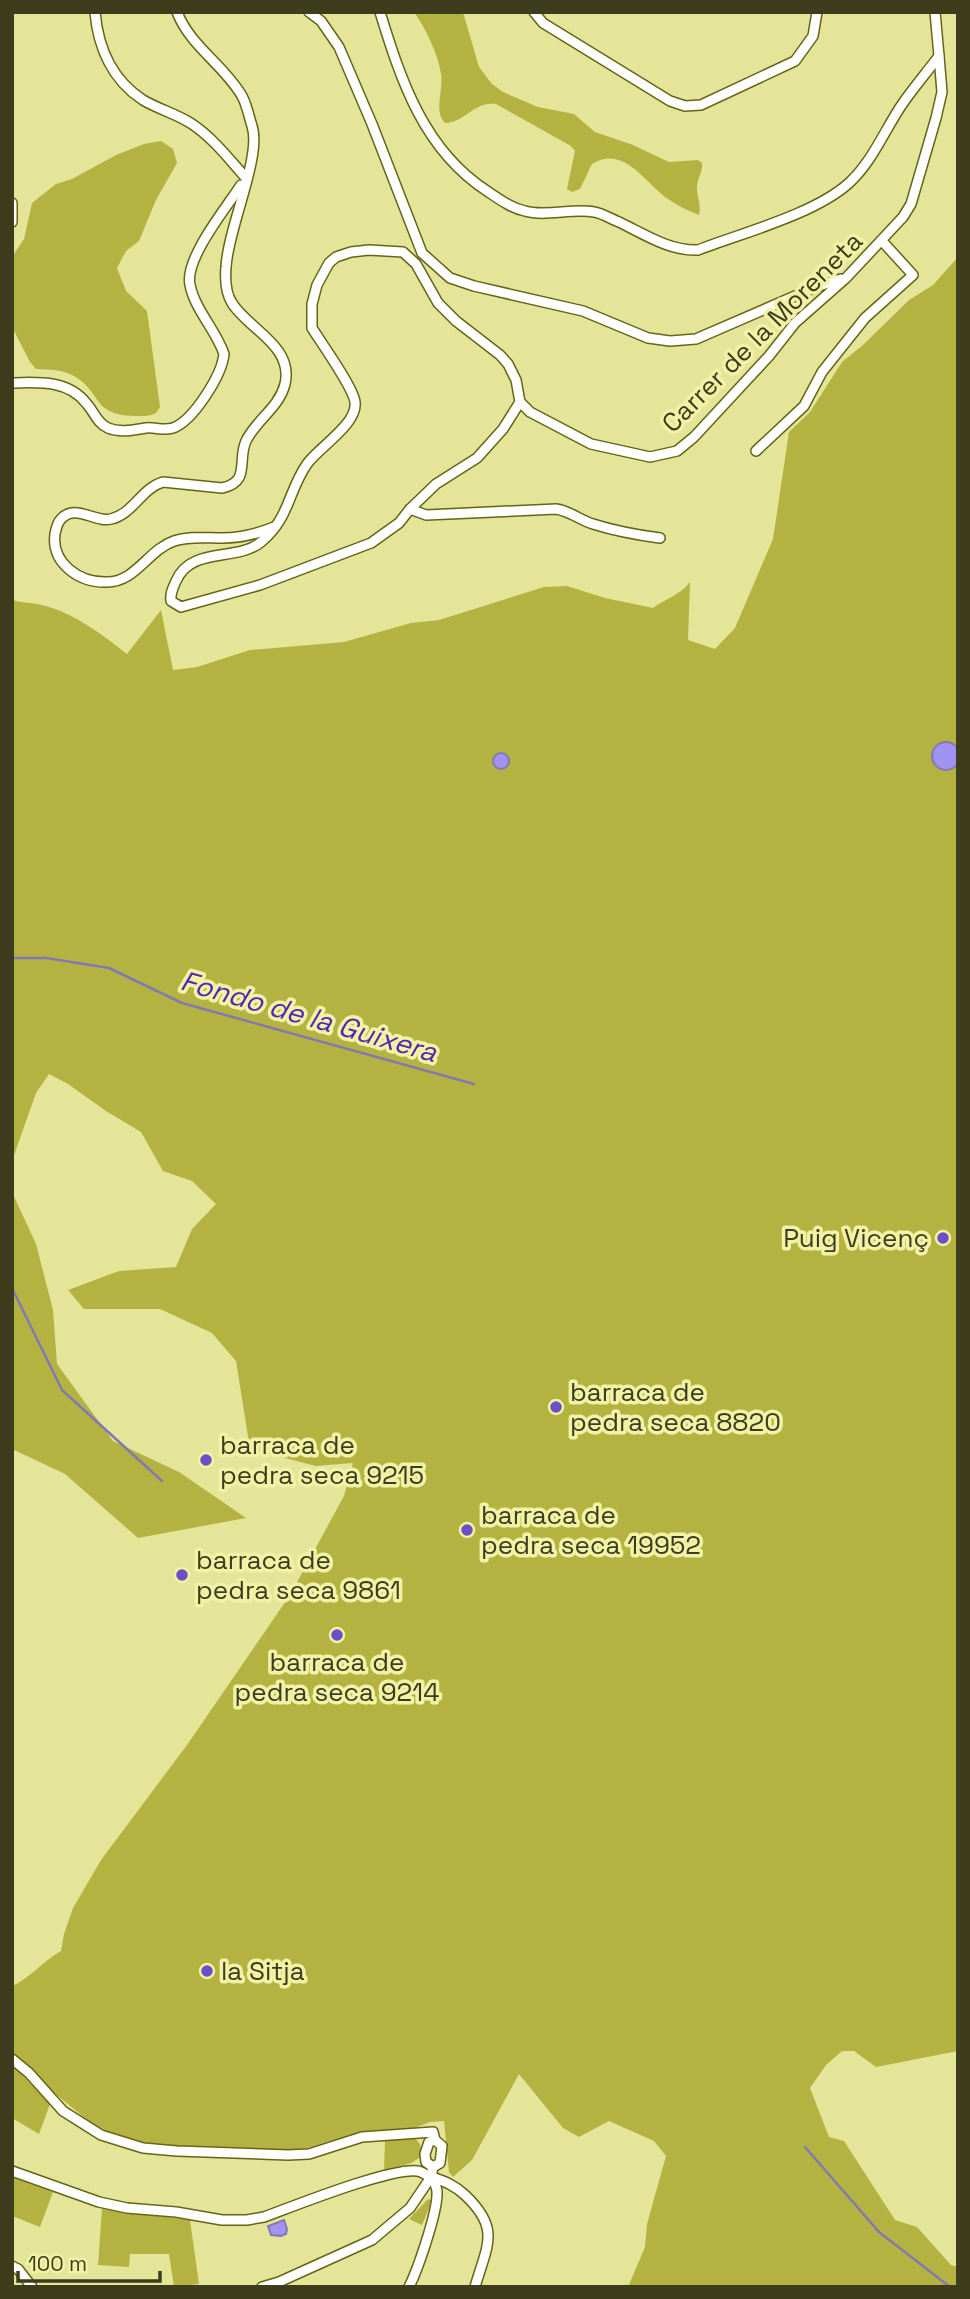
<svg xmlns="http://www.w3.org/2000/svg" width="970" height="2299" viewBox="0 0 970 2299" font-family="'Space Grotesk',sans-serif">
	<style>
		.forest { fill: #b4b341 }
		.water { fill: #a093f1; stroke: #8279b2; stroke-width: 2 }
		.lines { fill: none; stroke-linecap: round; stroke-linejoin: round }
		.stream { stroke: #8279b2; stroke-width: 2.5 }
		.street-casing { stroke: #666516; stroke-width: 12 }
		.street { stroke: #fff; stroke-width: 9 }
		.poi-dot { fill: #6a4fc9; stroke: #f1f2a5; stroke-width: 2.5 }
		.labels { text-anchor: middle; dominant-baseline: central; stroke-width: 7; stroke-linejoin: round; paint-order: stroke }
		.street-label { font-size: 26px; fill: #3d3d1e; stroke: #f1f2a5 }
		.poi-label { font-size: 26px; fill: #3d3d1e; stroke: #f1f2a5; text-anchor: start }
		.water-label { font-size: 28px; font-style: italic; fill: #5228b1; stroke: #f1f2a5 }
	</style>
	<rect width="100%" height="100%" fill="#e4e599"/>
	<g class="forest">
		<path d="M414 12H463L479 67 492 84 503 92 538 107 574 114 595 132 633 145 669 162 698 160 702 163C703 172 698 177 697 186 696 196 702 205 699 215 688 211 675 204 665 197 644 181 623 145 592 164L580 189 572 192 567 189 575 151 571 146 496 104C474 101 466 122 445 123 433 110 444 90 441 74 438 54 426 29 414 12Z"/>
		<path d="M161 141 173 149 177 163 156 200 139 241 126 251 117 268 126 291 147 311 160 407 156 413C149 417 143 416 135 416 91 415 103 393 74 376 61 369 50 370 36 369L30 362 12 327V257L24 239 32 203 56 184 72 179 116 155 144 144Z"/>
		<path d="M958 257V2051L876 2067 854 2051H842L826 2065 810 2088 829 2137 844 2141 895 2220 917 2227 951 2265 958 2267V2287H628L645 2247 647 2224 666 2156 654 2141 609 2121 579 2137 563 2128 519 2074 472 2160 453 2177 449 2172 444 2121 430 2122 407 2131 388 2130 352 2134 301 2150 156 2146 111 2133 91 2123 52 2091 12 2053V1986C29 1979 43 1961 61 1951L64 1934 73 1908 101 1860 187 1745 290 1595 344 1496 353 1463 316 1466 250 1449 236 1361 212 1333 160 1309H84L68 1290 119 1271 176 1267 192 1229 216 1204 192 1181 163 1171 141 1132 106 1111 68 1084 49 1074 36 1093 12 1161V594L15 601C26 603 38 603 49 607 78 616 104 636 127 654L161 610 173 670 197 667 250 650 344 642 411 623 439 620 544 587 567 586 605 598 653 608C667 598 680 595 690 582L688 640 715 649 735 628 773 539 789 432 810 412 842 362 863 345 909 300 933 285Z"/>
		<polygon points="12,1192 36,1244 53,1310 57,1364 113,1441 179,1472 246,1518 138,1538 65,1474 12,1449"/>
		<polygon points="12,2064 50,2104 39,2134 12,2118"/>
		<path d="M411 2136C420 2141 424 2148 419 2158L411 2163 384 2171 385 2140Z"/>
		<polygon points="12,2177 53,2192 40,2227 12,2216"/>
		<polygon points="428,2199 432,2201 422,2225 409,2219"/>
		<polygon points="102,2209 190,2220 199,2284 174,2287 169,2254 130,2254 129,2267 98,2265"/>
	</g>
	<g class="water">
		<circle cx="946" cy="756" r="14"/>
		<circle cx="501" cy="761" r="8"/>
		<polygon points="284,2220 287,2229 286,2234 281,2236 271,2235 268,2226"/>
	</g>
	<g class="lines">
		<g class="stream">
			<polyline points="12,958 46,958 109,968 182,1003 474,1084"/>
			<polyline points="12,1288 62,1390 162,1481"/>
			<polyline points="805,2147 879,2232 950,2287"/>
		</g>
		<defs>
			<g id="street">
				<path d="M95 12C98 47 112 80 143 100 158 109 177 114 192 124 213 138 229 159 246 178"/>
				<path d="M177 12C190 46 224 65 242 96 247 105 249 117 252 126 262 156 228 228 226 267 225 279 225 292 232 303 248 329 294 346 285 384 279 408 256 420 246 441 237 460 251 482 222 488L163 482C142 488 133 514 111 519 95 523 75 503 61 519 57 523 56 529 55 534 51 563 79 583 107 582 136 582 148 550 174 541 189 536 206 538 222 538 241 538 257 534 274 527"/>
				<polyline points="309,12 321,21 339,47 372,124 422,253 450,278 474,286 583,311 648,338 670,341 696,339 816,287 841,279"/>
				<path d="M380 12C401 81 424 150 487 191 499 199 511 208 525 211 545 217 573 208 594 212 602 213 611 219 619 222 644 234 669 251 698 250 742 233 815 214 849 183 873 161 885 129 903 103 914 87 927 72 939 56L935 12"/>
				<polyline points="534,12 543,23 670,101 685,106 701,105 795,61 813,36 817,12"/>
				<polyline points="12,203 12,222"/>
				<path d="M12 383C39 382 69 380 87 404 94 412 98 424 108 428 120 433 133 430 146 428 155 427 163 431 173 428 193 421 222 375 224 354 216 330 195 310 190 285 184 259 227 207 241 185"/>
				<path d="M520 402 503 429 477 458 436 484 410 509 399 523 371 543 260 585 181 607 171 601C170 593 173 588 176 581 191 546 237 562 261 542 290 518 288 491 307 464 319 447 358 424 355 402 353 387 322 344 312 328V304L317 285 329 263 336 257 351 252 369 250 403 252 416 264 438 303 456 321 500 355 508 364 516 380 520 402 530 412 591 444 650 457 677 451 694 437 769 356 795 323 846 278 903 217 911 204 936 118 942 92 939 56"/>
				<polyline points="756,451 804,406 822,372 865,318 913,275 882,241"/>
				<path d="M410 509 426 515 556 509C570 511 580 520 593 524 615 531 637 535 660 538"/>
				<polyline points="12,2059 29,2073 63,2111 101,2135 143,2148 177,2151 288,2155 309,2154 362,2137 433,2132 435,2140 442,2146 440,2163 433,2167 431,2177 410,2208 372,2240 279,2282 262,2287"/>
				<polyline points="433,2167 426,2162 425,2154 429,2142 435,2140"/>
				<path d="M12 2171 99 2202 127 2208 176 2212 222 2220H247L264 2217C294 2206 391 2167 418 2171 423 2172 427 2176 432 2177 446 2182 454 2185 465 2195 501 2229 487 2245 475 2287"/>
				<polyline points="12,2266 18,2269 32,2287"/>
				<path d="M409 2287C418 2269 438 2211 437 2192 437 2186 434 2182 431 2177"/>
			</g>
		</defs>
		<use href="#street" class="street-casing"/>
		<use href="#street" class="street"/>
	</g>
	<g class="poi-dot">
		<circle cx="943" cy="1238" r="7"/>
		<circle cx="556" cy="1407" r="7"/>
		<circle cx="206" cy="1460" r="7"/>
		<circle cx="467" cy="1530" r="7"/>
		<circle cx="182" cy="1575" r="7"/>
		<circle cx="337" cy="1635" r="7"/>
		<circle cx="207" cy="1971" r="7"/>
	</g>
	<g class="labels">
		<g class="street-label">
			<text transform="translate(762 332) rotate(-45)">Carrer de la Moreneta</text>
		</g>
		<g class="poi-label">
			<text x="929" y="1238" text-anchor="end">Puig Vicenç</text>
			<text x="570" y="1392">barraca de<tspan x="570" dy="30">pedra seca 8820</tspan></text>
			<text x="220" y="1445">barraca de<tspan x="220" dy="30">pedra seca 9215</tspan></text>
			<text x="481" y="1515">barraca de<tspan x="481" dy="30">pedra seca 19952</tspan></text>
			<text x="196" y="1560">barraca de<tspan x="196" dy="30">pedra seca 9861</tspan></text>
			<text x="337" y="1662" text-anchor="middle">barraca de<tspan x="337" dy="30">pedra seca 9214</tspan></text>
			<text x="221" y="1971">la Sitja</text>
		</g>
		<g class="water-label">
			<text transform="translate(309 1016) rotate(16)">Fondo de la Guixera</text>
		</g>
	</g>
	<rect width="970" height="2299" fill="none" stroke="#3d3d1e" stroke-width="28"/>
	<path d="M18 2271v10h142v-10" fill="none" stroke="#3d3d1e" stroke-width="3.5"/>
	<text x="28" y="2271" font-size="21" fill="#3d3d1e" stroke="#f1f2a5" stroke-width="5" paint-order="stroke">100 m</text>
</svg>
